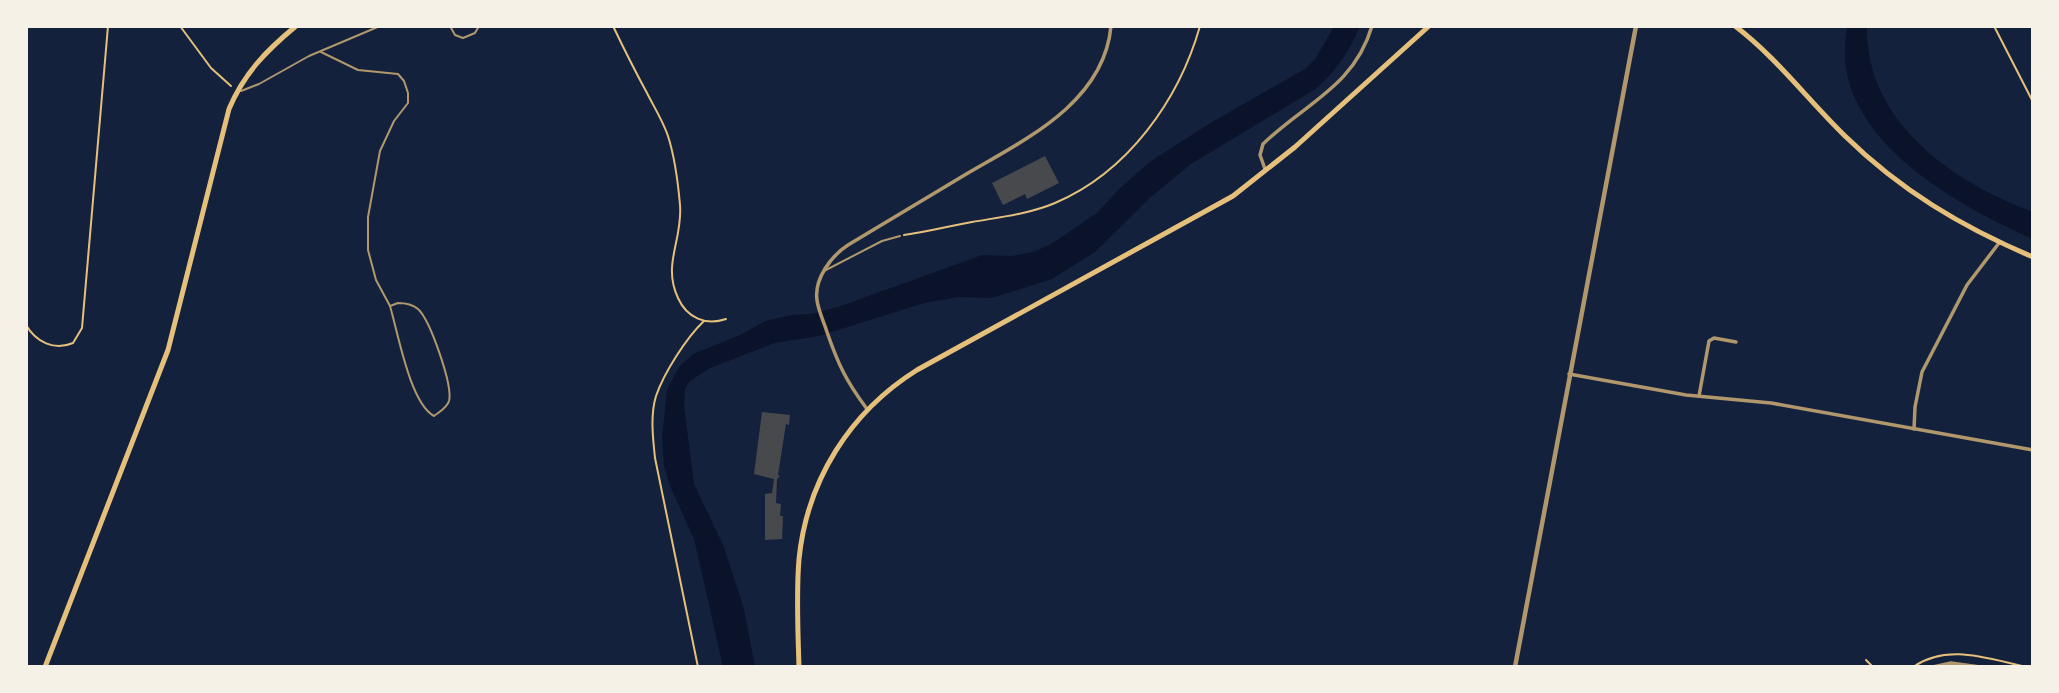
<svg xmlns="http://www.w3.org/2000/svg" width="2059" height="693" viewBox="0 0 2059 693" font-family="Raleway,sans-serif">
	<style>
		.water { fill: #0b132b }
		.building { fill: #48494c }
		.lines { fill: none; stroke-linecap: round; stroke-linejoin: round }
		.path { stroke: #e5c07b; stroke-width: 2 }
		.service { stroke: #b1986c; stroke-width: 2 }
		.minor { stroke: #b1986c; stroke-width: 3.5 }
		.tertiary { stroke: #b1986c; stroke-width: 4.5 }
		.secondary { stroke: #e5c07b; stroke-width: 5 }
	</style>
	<rect width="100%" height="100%" fill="#14213d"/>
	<g class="water">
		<path d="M1334 26H1360C1349 52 1336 72 1314 90L1191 164 1152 196 1095 252 1052 279 992 298 959 297 924 303 819 336 775 343 710 368 690 381 685 389 684 405 694 484 724 547 744 609 755 667H723L694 539 670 486 664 465 662 437 667 390 679 367 693 354 740 335 765 321 791 315 811 314 838 307 982 255 1012 256 1036 251 1051 244 1097 213 1119 189 1151 161 1212 122 1305 69 1316 58Z"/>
		<path d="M1847 26H1867C1865 122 1953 182 2033 212V239C1963 208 1860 152 1846 69 1844 55 1845 40 1847 26Z"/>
	</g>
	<g class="building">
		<polygon points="1045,156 1059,183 1027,199 1025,194 1003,205 992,183"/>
		<polygon points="762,412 790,415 789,425 786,424 778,475 780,476 777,479 776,503 781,504 780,516 783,516 782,539 765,540 765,494 772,493 774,479 754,474"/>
	</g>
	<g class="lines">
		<g class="path">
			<polyline points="180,26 211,68 231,86"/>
			<path d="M613 26C624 49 635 71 647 93 654 107 663 121 668 136 675 158 678 182 680 205 683 240 662 264 678 298 687 318 706 326 726 319"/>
			<polyline points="1994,26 2033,102"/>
			<path d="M904 235C927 232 949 226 972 222 1000 217 1029 214 1055 203 1128 172 1179 100 1200 26"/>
			<path d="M26 325C36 342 54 351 73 343L82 328 108 26"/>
			<polyline points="1866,660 1873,667"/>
			<path d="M698 667 655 458C653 438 650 416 656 396 664 373 686 338 704 321"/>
			<path d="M1913 667C1948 643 1988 659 2027 667"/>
		</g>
		<g class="service">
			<polyline points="450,26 455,35 463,38 475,33 479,26"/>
			<polyline points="321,52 358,70 398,74 404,81 408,93 408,103 394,121 380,151 368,217 368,250 376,280 390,306"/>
			<polyline points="241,91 259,84 309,56 380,26"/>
			<polyline points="824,271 882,241 900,236"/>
			<path d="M398 303C406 303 412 304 418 309 430 320 453 385 449 401 447 408 439 412 434 416 410 403 398 333 390 306Z"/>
		</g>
		<g class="minor">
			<path d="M1265 169 1260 155 1263 144C1305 103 1354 87 1372 26"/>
			<polyline points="1569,374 1686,395 1771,403 2033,450"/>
			<polyline points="1699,396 1709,341 1714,338 1736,342"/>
			<path d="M867 409C846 381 838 364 827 332 824 322 818 310 817 300 814 279 831 256 848 245 886 222 925 199 963 176 1022 141 1104 104 1111 26"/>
			<polyline points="1914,429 1915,407 1922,372 1967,285 1999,243"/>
			<polyline points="1933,667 1951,663 1980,667"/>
		</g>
		<polyline class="tertiary" points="1515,667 1636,26"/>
		<g class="secondary">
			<path d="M1735 26C1776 57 1808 100 1845 136 1900 190 1962 227 2033 257"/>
			<path d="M45 667 168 350 229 109C244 73 267 50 296 26"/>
			<path d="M799 667C798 631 796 595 799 559 807 480 850 412 917 370L1233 196 1295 147 1429 26"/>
		</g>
	</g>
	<rect width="2059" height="693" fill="none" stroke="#f6f1e7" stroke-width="56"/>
</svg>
